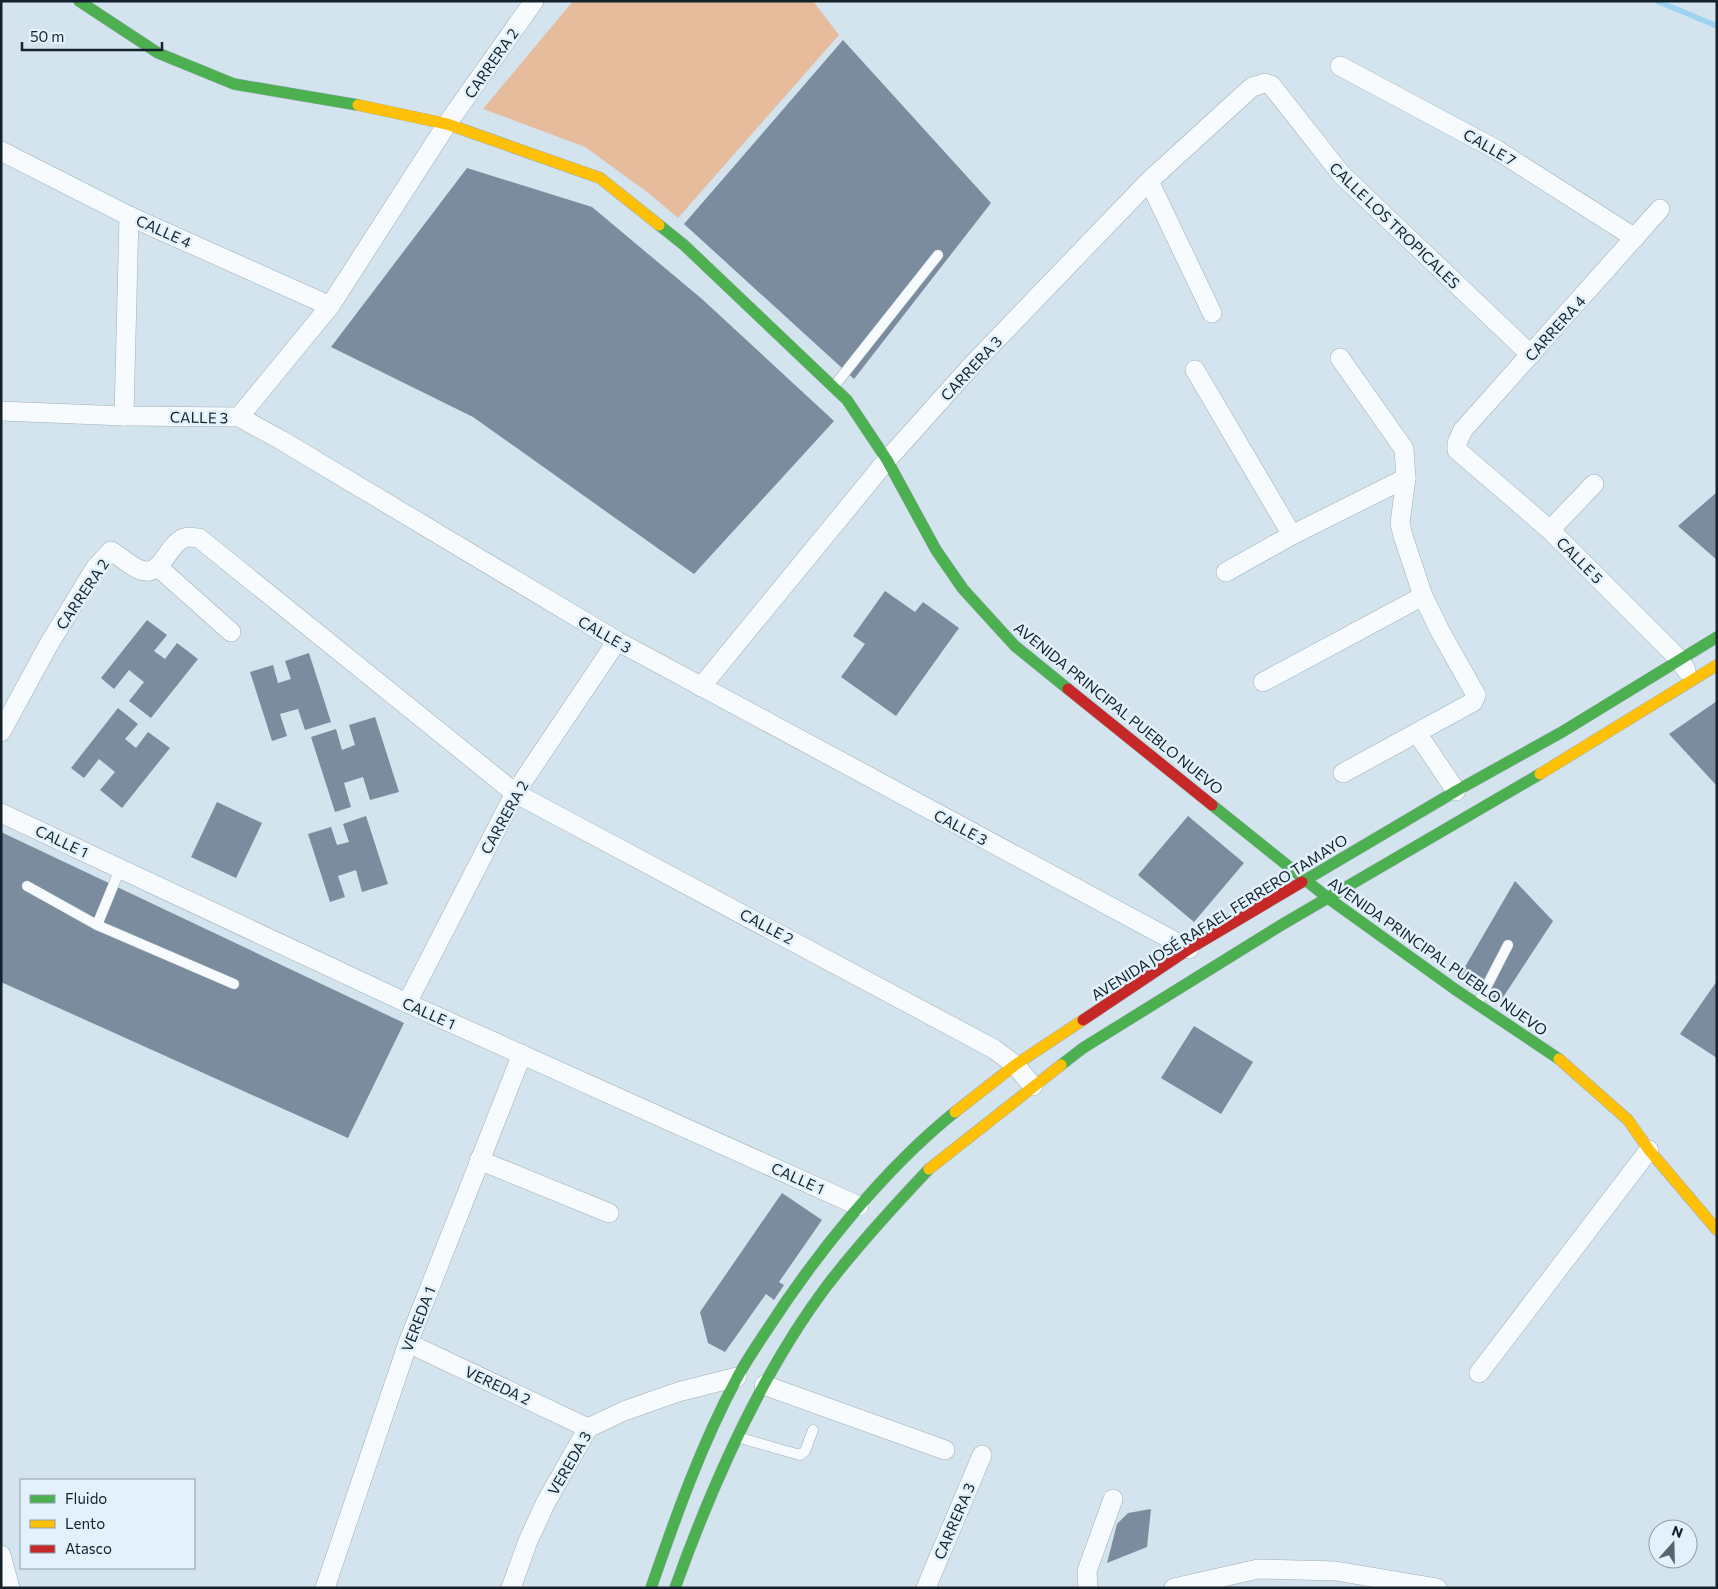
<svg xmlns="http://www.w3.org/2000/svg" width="1718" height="1589" viewBox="0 0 1718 1589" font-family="Commissioner,sans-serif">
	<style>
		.green { fill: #e6bc9c }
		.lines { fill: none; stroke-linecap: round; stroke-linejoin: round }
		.stream { stroke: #9ed2f2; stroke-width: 5.5 }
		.building { fill: #7a8c9e }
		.lane-casing { stroke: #9faeb6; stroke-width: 11 }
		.street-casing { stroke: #9faeb6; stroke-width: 20 }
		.fast-casing { stroke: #9faeb6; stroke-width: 12 }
		.slow-casing { stroke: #9faeb6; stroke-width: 12 }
		.jam-casing { stroke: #9faeb6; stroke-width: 12 }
		.lane { stroke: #f8fbfd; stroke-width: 10 }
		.street { stroke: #f8fbfd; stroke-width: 19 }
		.fast { stroke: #4caf50; stroke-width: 11 }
		.slow { stroke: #ffc107; stroke-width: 11 }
		.jam { stroke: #c62828; stroke-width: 11 }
		.labels { text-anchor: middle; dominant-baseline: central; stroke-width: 5; stroke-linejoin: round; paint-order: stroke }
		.street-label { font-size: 15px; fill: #13212a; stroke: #e2f1fb }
	</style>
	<rect width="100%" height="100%" fill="#d3e4ef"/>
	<polygon class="green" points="573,1 813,1 839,35 678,218 647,192 585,147 483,109"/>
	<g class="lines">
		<polyline class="stream" points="1657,1 1717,26"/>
	</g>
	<g class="building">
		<polygon points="843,40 991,203 854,379 684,224"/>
		<polygon points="467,168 592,207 702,299 834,421 694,574 473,417 331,347"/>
		<polygon points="1717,492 1717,560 1678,526"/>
		<polygon points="885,591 915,612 923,602 959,628 896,716 841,677 865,644 853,636"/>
		<polygon points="147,620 167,635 154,651 165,659 177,643 198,659 151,718 129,701 144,682 129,670 114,689 101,678"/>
		<polygon points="309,653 331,722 305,730 298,709 280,714 287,736 272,741 250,672 273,665 278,683 291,679 285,661"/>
		<polygon points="1717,701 1717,786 1669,734"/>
		<polygon points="118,708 138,724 125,739 136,748 148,732 170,748 122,808 100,790 115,772 99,759 84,778 71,768"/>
		<polygon points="375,717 399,792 370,800 363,777 344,783 351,807 335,812 311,737 336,729 342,750 355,745 349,725"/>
		<polygon points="217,802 262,823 236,878 191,857"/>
		<polygon points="366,816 388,884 362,892 356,870 338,876 345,897 330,902 308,834 331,827 337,845 349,842 343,824"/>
		<polygon points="1188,816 1244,863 1194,922 1138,875"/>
		<polygon points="1,832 404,1023 348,1138 1,982"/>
		<polygon points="1515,881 1553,921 1500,1002 1459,977"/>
		<polygon points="1717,981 1717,1058 1680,1034"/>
		<polygon points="1194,1026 1253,1062 1221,1114 1161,1078"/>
		<polygon points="782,1193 822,1220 779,1282 784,1285 774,1300 766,1294 725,1352 708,1343 700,1312"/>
		<polygon points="1151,1509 1147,1547 1107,1563 1117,1524 1128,1513"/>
	</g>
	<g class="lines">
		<defs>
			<g id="lane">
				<polyline points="835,385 938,255"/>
				<polyline points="120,869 97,925 234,984"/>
				<polyline points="27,886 97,925"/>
				<polyline points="1478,1003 1508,945"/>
				<polyline points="737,1437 800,1455 805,1451 813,1430"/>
			</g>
			<g id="street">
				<polyline points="1340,66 1497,150 1635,238"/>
				<polyline points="1,151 129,216 330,306"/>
				<polyline points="1149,181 1212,313"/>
				<polyline points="1660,209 1463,430 1457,443 1457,450 1550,530 1679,659 1686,670"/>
				<polyline points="1340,358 1404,449 1406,478 1400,523 1403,536 1423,596 1440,631 1476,695 1473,702 1343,773"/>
				<polyline points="1195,370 1292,535"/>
				<polyline points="1,411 124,416 239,417 281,440 617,641 1189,949"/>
				<polyline points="124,416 129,216"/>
				<polyline points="239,417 330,306 447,124 534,1"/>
				<polyline points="1550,530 1594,484"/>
				<polyline points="158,567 231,632"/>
				<polyline points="1226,572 1292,535 1406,478"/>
				<polyline points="1263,682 1423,596"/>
				<polyline points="701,687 887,460 973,364 1149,181 1252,87 1265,83 1271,85 1342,175 1531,355"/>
				<path d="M1 732 49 644 96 567 111 551C120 556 129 565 138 569 162 580 166 545 184 538 188 536 195 538 199 538L515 793 994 1049 1015 1065 1033 1086"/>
				<polyline points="1417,733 1456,791"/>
				<polyline points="1,813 407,1003 859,1206"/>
				<polyline points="407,1003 515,793 617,641"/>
				<polyline points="479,1160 609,1213"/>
				<polyline points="408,1343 588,1428"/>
				<polyline points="1479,1373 1649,1150"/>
				<polyline points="764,1385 945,1450"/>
				<polyline points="1,1555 10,1588"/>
				<polyline points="325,1588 408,1343 522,1054"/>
				<polyline points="511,1588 528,1541 546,1502 588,1428 624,1411 678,1392 737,1377"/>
				<polyline points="926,1588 982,1455"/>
				<polyline points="1088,1588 1087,1571 1113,1499"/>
				<polyline points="1174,1588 1258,1569 1336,1571 1437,1588"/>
			</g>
			<g id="fast">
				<polyline points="79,1 158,53 234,84 358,105"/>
				<polyline points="659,225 684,245 847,400 887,460 936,550 963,589 1015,646 1068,689"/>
				<polyline points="1212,805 1328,898 1456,990 1559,1059"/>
				<polyline points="1302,882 1456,791 1562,732 1717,637"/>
				<polyline points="1061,1065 1083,1048 1283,924 1540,774"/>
				<path d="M651 1588C676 1516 701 1445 737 1378 746 1361 757 1345 767 1330 816 1254 884 1169 955 1112"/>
				<path d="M675 1588C712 1485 760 1375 826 1287 858 1245 893 1207 929 1169"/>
			</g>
			<g id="slow">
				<polyline points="358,105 447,124 600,178 659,225"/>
				<polyline points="1540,774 1717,665"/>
				<polyline points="1559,1059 1628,1120 1649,1150 1717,1230"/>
				<polyline points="955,1112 1015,1065 1083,1020"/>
				<polyline points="929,1169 1061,1065"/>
			</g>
			<g id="jam">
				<polyline points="1068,689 1212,805"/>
				<polyline points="1083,1020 1189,949 1302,882"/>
			</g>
		</defs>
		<use href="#lane" class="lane-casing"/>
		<use href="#street" class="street-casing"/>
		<use href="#fast" class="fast-casing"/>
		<use href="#slow" class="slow-casing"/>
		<use href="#jam" class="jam-casing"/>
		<use href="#lane" class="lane"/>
		<use href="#street" class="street"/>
		<use href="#fast" class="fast"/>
		<use href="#slow" class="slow"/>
		<use href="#jam" class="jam"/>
	</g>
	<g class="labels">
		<g class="street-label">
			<text transform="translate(491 63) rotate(-55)">CARRERA 2</text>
			<text transform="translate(1490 147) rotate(30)">CALLE 7</text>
			<text transform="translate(1395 225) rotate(44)">CALLE LOS TROPICALES</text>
			<text transform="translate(164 231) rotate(24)">CALLE 4</text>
			<text transform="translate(1555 328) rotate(-48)">CARRERA 4</text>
			<text transform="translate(971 368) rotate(-47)">CARRERA 3</text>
			<text transform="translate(199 417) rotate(1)">CALLE 3</text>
			<text transform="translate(1580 560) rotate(45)">CALLE 5</text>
			<text transform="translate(82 594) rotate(-56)">CARRERA 2</text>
			<text transform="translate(605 634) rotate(30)">CALLE 3</text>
			<text transform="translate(1119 708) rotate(39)">AVENIDA PRINCIPAL PUEBLO NUEVO</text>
			<text transform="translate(504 817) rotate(-61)">CARRERA 2</text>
			<text transform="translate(961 827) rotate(28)">CALLE 3</text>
			<text transform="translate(62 841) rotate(25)">CALLE 1</text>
			<text transform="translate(1219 917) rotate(-32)">AVENIDA JOSÉ RAFAEL FERRERO TAMAYO</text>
			<text transform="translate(767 926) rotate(28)">CALLE 2</text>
			<text transform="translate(1438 956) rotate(35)">AVENIDA PRINCIPAL PUEBLO NUEVO</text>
			<text transform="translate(429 1013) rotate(24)">CALLE 1</text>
			<text transform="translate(798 1178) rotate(24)">CALLE 1</text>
			<text transform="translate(418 1319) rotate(-69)">VEREDA 1</text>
			<text transform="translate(498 1385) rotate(25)">VEREDA 2</text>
			<text transform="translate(569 1463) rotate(-60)">VEREDA 3</text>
			<text transform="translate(954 1521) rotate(-67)">CARRERA 3</text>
		</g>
	</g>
	<rect width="1718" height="1589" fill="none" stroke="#13212a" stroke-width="5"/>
	<rect x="20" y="1479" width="175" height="90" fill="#e2f1fb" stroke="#8f9ea7"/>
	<rect x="30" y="1495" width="25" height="8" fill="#4caf50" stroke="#8f9ea7"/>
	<text x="65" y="1504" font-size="15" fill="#13212a">Fluido</text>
	<rect x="30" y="1520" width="25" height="8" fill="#ffc107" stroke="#8f9ea7"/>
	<text x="65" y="1529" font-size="15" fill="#13212a">Lento</text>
	<rect x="30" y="1545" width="25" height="8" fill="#c62828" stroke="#8f9ea7"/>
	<text x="65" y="1554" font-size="15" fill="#13212a">Atasco</text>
	<g transform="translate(1673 1544) rotate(20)"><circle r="24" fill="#e2f1fb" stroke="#8f9ea7"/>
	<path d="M0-4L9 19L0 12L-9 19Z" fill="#56656f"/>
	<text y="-8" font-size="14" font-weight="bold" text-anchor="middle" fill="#13212a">N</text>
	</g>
	<path d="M22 42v8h140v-8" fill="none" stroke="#13212a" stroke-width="2.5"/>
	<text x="30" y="42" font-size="15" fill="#13212a" stroke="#e2f1fb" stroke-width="4" paint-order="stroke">50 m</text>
</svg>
